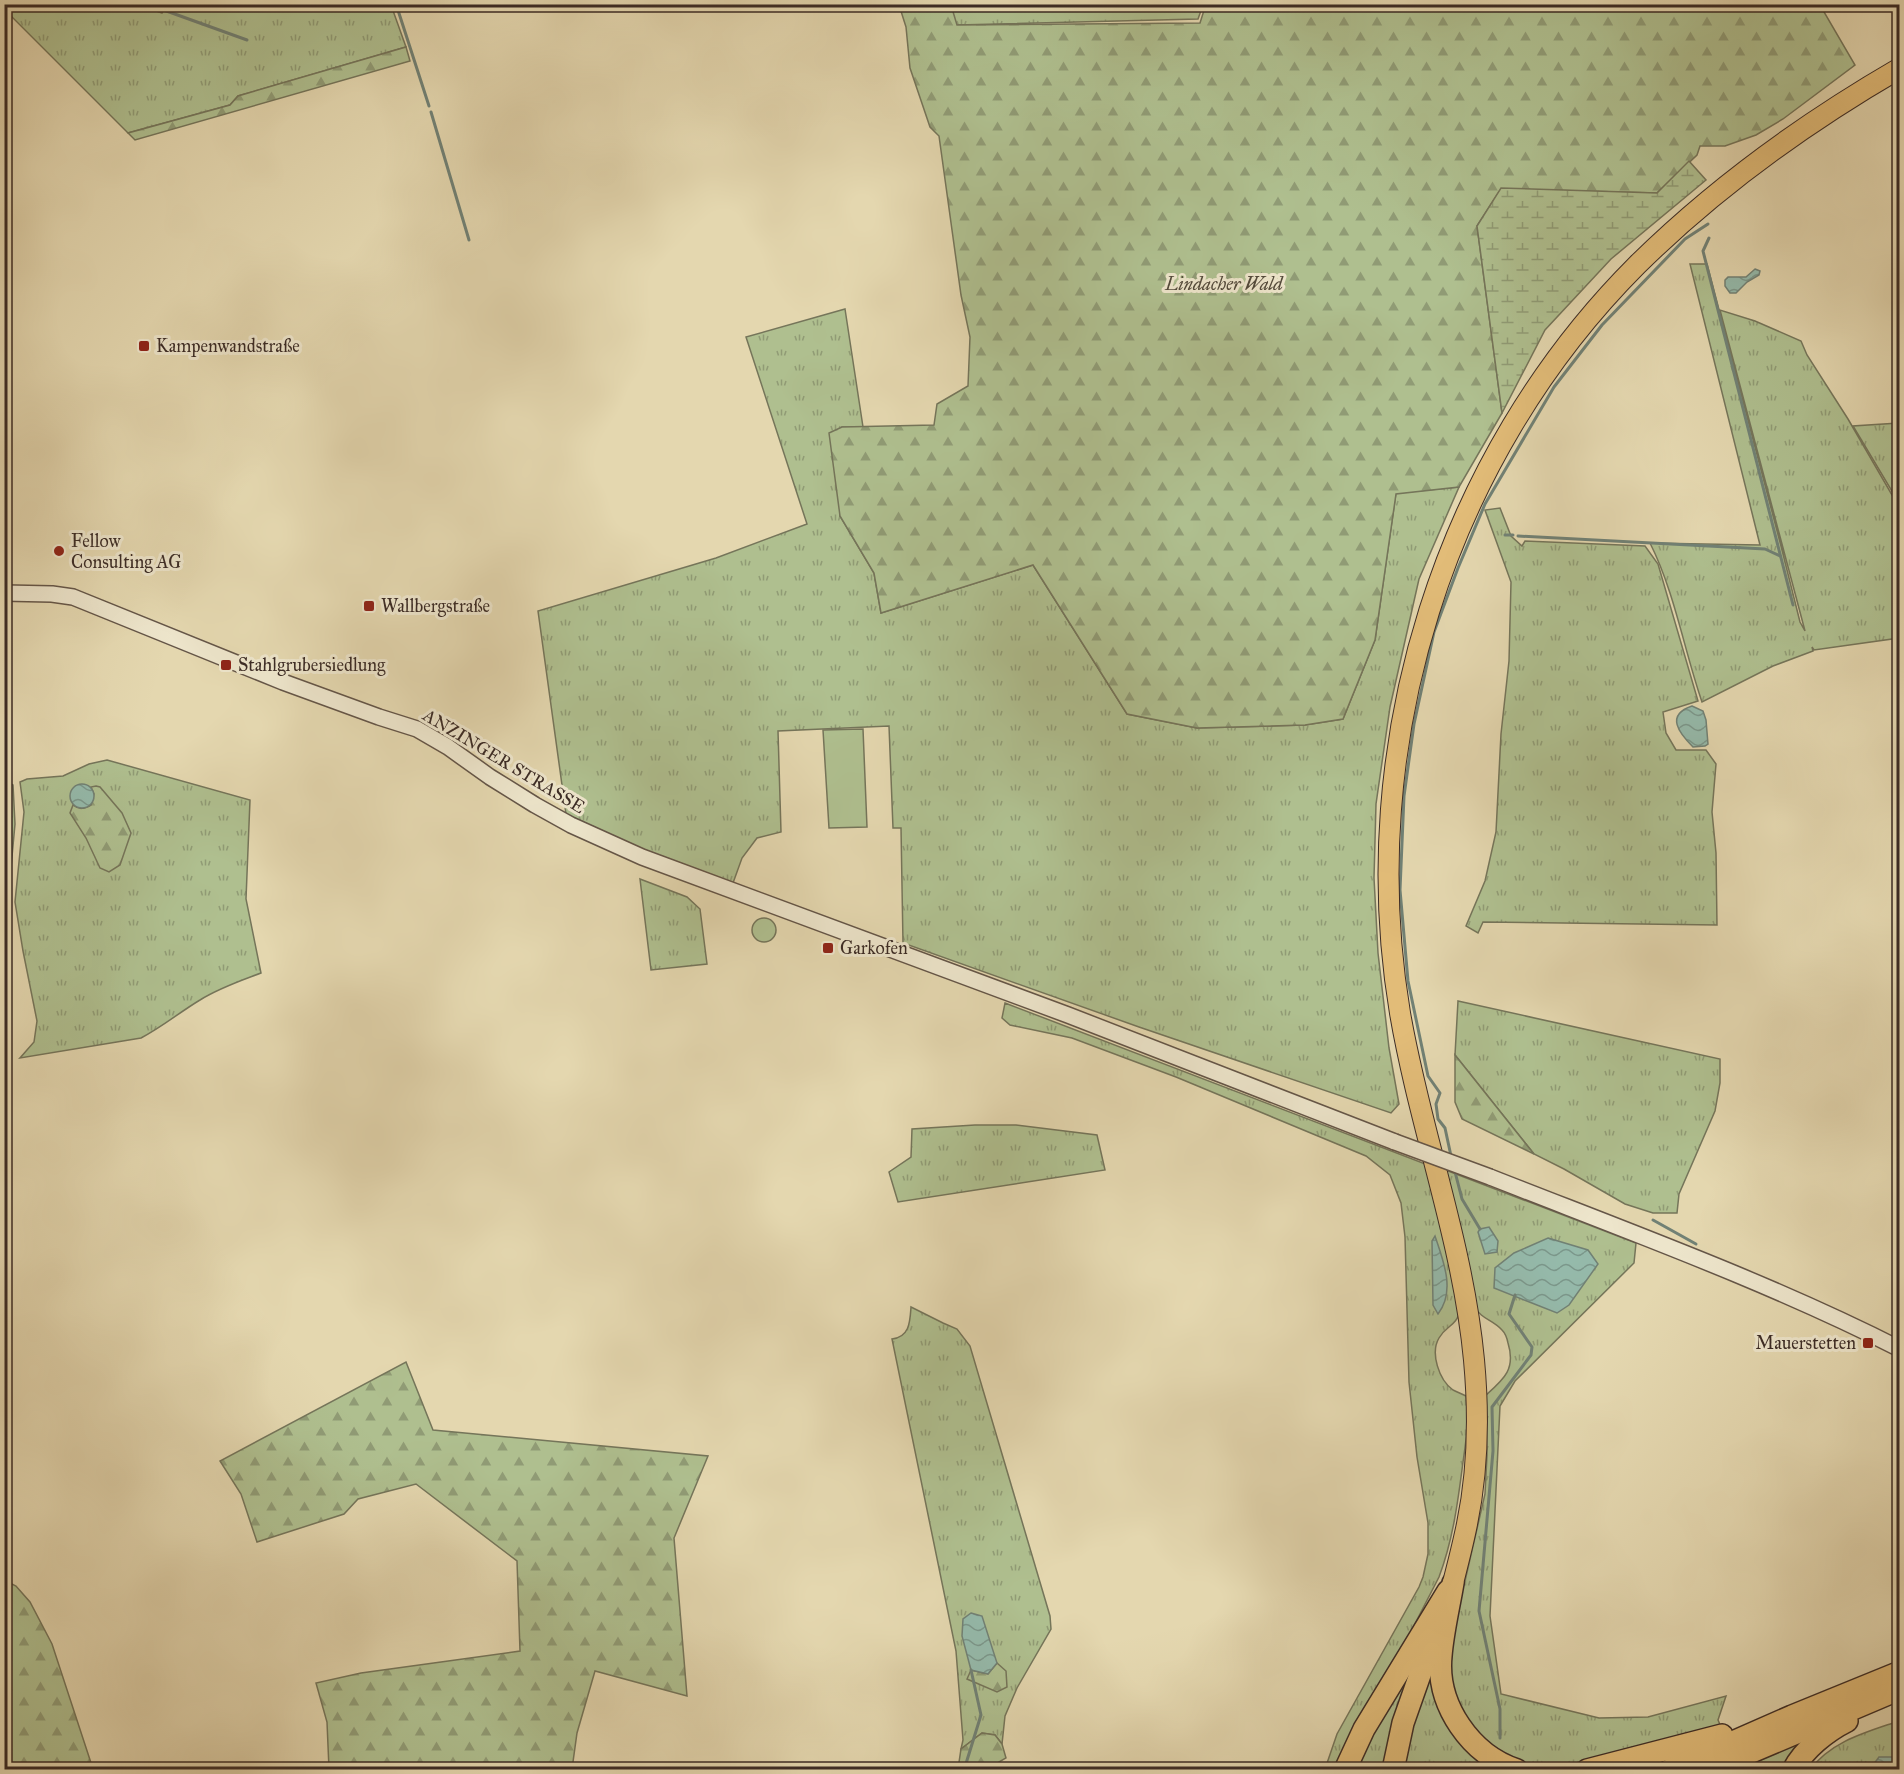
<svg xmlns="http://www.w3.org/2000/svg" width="1904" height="1774" viewBox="0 0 1904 1774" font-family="'IM FELL Great Primer',serif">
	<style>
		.grass { fill: url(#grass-tufts); stroke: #75755a; stroke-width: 1.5 }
		.forest { fill: url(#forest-firs); stroke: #75755a; stroke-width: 1.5 }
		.wetland { fill: url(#wetland-marsh); stroke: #75755a; stroke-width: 1.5 }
		.garden { fill: #afbf8f; stroke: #75755a; stroke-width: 1.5 }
		.water { fill: url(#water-waves); stroke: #718175; stroke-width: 1.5 }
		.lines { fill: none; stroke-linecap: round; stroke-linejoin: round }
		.stream { stroke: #718175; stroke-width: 3 }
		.tertiary-casing { stroke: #655648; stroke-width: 18 }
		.trunk-casing { stroke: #3b2b25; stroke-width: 22 }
		.motorway-casing { stroke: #3b2b25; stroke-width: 24 }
		.tertiary { stroke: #ede5cb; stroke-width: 15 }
		.trunk { stroke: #e2bc78; stroke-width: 20 }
		.motorway { stroke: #e2bc78; stroke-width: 21 }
		.tertiary-bridge-casing { stroke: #655648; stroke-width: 18; stroke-linecap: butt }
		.tertiary-bridge { stroke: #ede5cb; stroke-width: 15 }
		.poi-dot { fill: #8f2418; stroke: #ede5cb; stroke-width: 2 }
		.labels { text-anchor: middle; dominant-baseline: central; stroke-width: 6; stroke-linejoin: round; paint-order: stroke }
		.park-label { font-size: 18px; font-style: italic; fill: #52493a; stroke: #ede5cb }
		.poi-label { font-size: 18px; fill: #3b2b25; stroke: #ede5cb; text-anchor: start }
		.street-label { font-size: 18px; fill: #3b2b25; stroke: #ede5cb }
	</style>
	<defs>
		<pattern id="grass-tufts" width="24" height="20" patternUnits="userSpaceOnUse" patternTransform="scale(1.5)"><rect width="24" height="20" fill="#afbf8f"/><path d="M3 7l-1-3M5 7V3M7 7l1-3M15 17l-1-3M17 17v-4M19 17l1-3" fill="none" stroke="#909b75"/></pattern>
		<pattern id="forest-firs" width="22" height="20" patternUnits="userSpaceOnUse" patternTransform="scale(1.5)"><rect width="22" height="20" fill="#afbf8f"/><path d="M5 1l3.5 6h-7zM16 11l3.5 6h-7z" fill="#909b75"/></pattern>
		<pattern id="wetland-marsh" width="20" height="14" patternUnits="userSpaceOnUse" patternTransform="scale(1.5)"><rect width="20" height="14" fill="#afbf8f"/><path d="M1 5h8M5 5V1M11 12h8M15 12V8" fill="none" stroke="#909b75"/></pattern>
		<pattern id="water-waves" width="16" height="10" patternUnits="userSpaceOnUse" patternTransform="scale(1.5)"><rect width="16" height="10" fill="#95baab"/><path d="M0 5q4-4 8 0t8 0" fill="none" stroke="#7b978b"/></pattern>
	</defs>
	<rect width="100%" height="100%" fill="#e4d7af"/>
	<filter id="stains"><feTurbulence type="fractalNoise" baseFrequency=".00333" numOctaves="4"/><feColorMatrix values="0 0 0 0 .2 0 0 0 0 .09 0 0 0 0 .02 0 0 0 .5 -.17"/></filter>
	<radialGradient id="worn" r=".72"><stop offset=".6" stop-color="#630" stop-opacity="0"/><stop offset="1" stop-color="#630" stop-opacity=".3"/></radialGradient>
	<g class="grass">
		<polygon points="137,4 162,13 166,6 171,4 391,5 406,47 238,96 230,105 128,133 5,10 4,5"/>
		<polygon points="899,5 1203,5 1198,19 957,25"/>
		<path d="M1690 264H1707L1781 546 1800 622 1805 631 1720 310 1755 321 1801 341 1807 355 1848 419 1899 507V638L1814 650 1812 647 1813 651 1773 666 1702 702C1684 650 1675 593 1650 543L1760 545Z"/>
		<polygon points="845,309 863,427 842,427 840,516 874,573 881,613 1033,565 1127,714 1197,728 1305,725 1343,719 1375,640 1396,493 1459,487 1419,579 1390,707 1376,804 1374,878 1378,953 1389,1048 1399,1104 1391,1113 1139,1027 903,943 901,828 893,828 889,726 778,731 781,832 757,838 742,858 733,883 646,851 566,814 538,611 716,558 807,524 746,337"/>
		<polygon points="1899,423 1900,423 1899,503 1853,426"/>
		<polygon points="1500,508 1511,536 1522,546 1525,541 1645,546 1658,564 1698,701 1663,712 1666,733 1676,750 1706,750 1716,764 1712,812 1716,853 1717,925 1483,922 1478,933 1466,926 1485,881 1496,832 1501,734 1509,661 1511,582 1485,510"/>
		<path d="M107 760 250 800 246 899 261 973C240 981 219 988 200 1000 180 1012 162 1027 141 1038L20 1058 34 1042 37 1021 23 951 15 902 24 812 20 782 27 779 63 776 89 764Z"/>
		<polygon points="9,783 13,785 15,824 7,911 10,931 5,936 4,787"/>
		<polygon points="640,879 687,897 700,909 707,964 651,970"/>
		<polygon points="1458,1001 1720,1059 1720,1083 1715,1111 1679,1194 1677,1213 1653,1213 1625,1204 1564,1169 1534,1154 1455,1055"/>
		<path d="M1005 1003 1428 1165 1461 1308C1456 1328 1447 1324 1439 1338 1430 1353 1439 1380 1453 1390 1457 1392 1462 1394 1466 1396 1470 1417 1466 1441 1463 1462 1458 1501 1453 1540 1439 1577L1340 1769H1325L1337 1734 1419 1587 1423 1577 1428 1554V1523L1417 1457 1409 1382 1405 1237 1401 1203 1390 1175 1366 1156 1176 1077 1072 1038 1010 1025 1002 1018Z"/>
		<polygon points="975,1125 1016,1125 1097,1135 1105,1170 898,1202 889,1172 911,1157 912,1129"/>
		<path d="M1443 1169 1636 1243 1634 1263 1515 1381 1500 1406 1490 1616 1501 1694 1599 1718 1648 1717 1726 1696 1718 1720 1722 1729 1571 1767 1538 1769 1508 1760 1467 1726 1445 1675 1451 1623 1465 1581 1485 1494 1487 1455 1486 1395C1504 1379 1516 1369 1508 1343 1507 1338 1505 1333 1502 1330 1492 1319 1482 1320 1474 1306Z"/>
		<path d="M911 1307 943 1323 957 1329 970 1346 1050 1616 1051 1629 1017 1688 1005 1716 1002 1744 995 1735 982 1733 961 1749 963 1740 956 1651 892 1339C910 1337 910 1321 911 1307Z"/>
		<polygon points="1420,1641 1384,1769 1351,1770"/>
		<polygon points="1431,1661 1441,1697 1507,1769 1399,1770"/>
		<path d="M1899 1721V1769L1810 1770C1831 1741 1867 1732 1899 1721Z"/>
		<polygon points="1819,1730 1788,1762 1782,1769 1728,1770"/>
	</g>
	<g class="forest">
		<polygon points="1206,4 1820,5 1855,65 1783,119 1756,135 1725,146 1700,146 1697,155 1657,193 1501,189 1477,226 1502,413 1459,487 1396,494 1375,640 1343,719 1305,725 1197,728 1127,714 1033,565 881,613 874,573 840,516 829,433 842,427 934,425 937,404 968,386 970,337 961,295 939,136 930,127 910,68 906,27 899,5 951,5 957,25 1200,23"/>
		<polygon points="406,47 410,61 135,140 128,133 230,105 238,96"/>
		<path d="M96 786 100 787 122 813 131 833 120 865 109 872 100 868 86 838 70 813 73 805C79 810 84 809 91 805L94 794 91 787Z"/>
		<polygon points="1455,1055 1534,1154 1462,1119 1455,1102"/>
		<polygon points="406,1362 433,1430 708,1456 674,1538 687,1696 595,1671 577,1733 572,1769 329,1769 327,1722 316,1683 361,1673 520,1651 517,1561 416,1484 358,1499 344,1514 257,1542 241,1494 220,1461"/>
		<polygon points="4,1580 16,1586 30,1602 52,1644 93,1769 5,1769"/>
		<polygon points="997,1663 1006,1671 1007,1687 997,1692 967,1679 971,1670 988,1674"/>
		<polygon points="982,1733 995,1735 1002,1744 1006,1758 987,1769 958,1769 961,1749"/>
	</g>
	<polygon class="wetland" points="1689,161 1706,180 1611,259 1545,330 1502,413 1477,226 1501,188 1657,193"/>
	<g class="garden">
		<polygon points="863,729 867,827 829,828 823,730"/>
		<circle cx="764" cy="930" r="12"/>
	</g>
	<g class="water">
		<polygon points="1755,269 1760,271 1759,275 1747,282 1736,293 1730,293 1725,286 1725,280 1728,277 1746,277"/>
		<path d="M1692 706 1703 711 1706 720 1708 744 1705 746 1693 747C1679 733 1665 715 1692 706Z"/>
		<circle cx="82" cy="796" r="12"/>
		<polygon points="1489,1227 1498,1241 1497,1252 1485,1254 1478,1232 1480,1229"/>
		<path d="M1435 1236C1443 1260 1456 1291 1438 1314L1433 1305 1432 1241Z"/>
		<polygon points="1548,1238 1588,1250 1598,1264 1569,1305 1557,1313 1494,1288 1495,1268 1514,1253"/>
		<polygon points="971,1613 982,1616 997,1663 988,1674 971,1670 962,1636 963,1619"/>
		<polygon points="1899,1755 1899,1769 1873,1769 1873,1765 1879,1757 1894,1757"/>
	</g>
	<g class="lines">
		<g class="stream">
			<polyline points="147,4 247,40"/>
			<polyline points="396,4 429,106"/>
			<polyline points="431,112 469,240"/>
			<polyline points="1709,238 1703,251 1793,605"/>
			<polyline points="1505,535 1513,535"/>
			<polyline points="1518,536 1765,549 1780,556"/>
			<polyline points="1451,1156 1445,1128 1438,1119 1436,1104 1440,1093 1428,1076 1408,981 1400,890 1404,796 1414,724 1434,632 1458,568 1485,504 1554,387 1602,325 1685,239 1708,224"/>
			<polyline points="1454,1168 1462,1199 1480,1229"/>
			<polyline points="1653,1220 1696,1244"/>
			<polyline points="1500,1738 1500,1709 1479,1611 1493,1451 1492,1407 1531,1355 1532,1347 1509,1314 1515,1295"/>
			<polyline points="964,1770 981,1715 971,1670"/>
			<polyline points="1471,1770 1472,1766"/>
		</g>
		<defs>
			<g id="tertiary">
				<polyline points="4,593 52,594 73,597 283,682 379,717 417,729 448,747 490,777 535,805 571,825 642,857 1068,1015 1395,1142"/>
				<path d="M1490 1177C1627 1231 1768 1282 1900 1349"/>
			</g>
			<path id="trunk" d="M1453 1583C1458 1563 1463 1544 1467 1524 1478 1471 1479 1414 1474 1360 1463 1242 1420 1130 1400 1013 1355 745 1444 458 1637 265 1715 188 1805 123 1900 68"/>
			<g id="motorway">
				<path d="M1453 1583C1449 1607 1443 1631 1441 1656 1436 1705 1471 1755 1517 1770"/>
				<polyline points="1345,1770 1364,1729 1448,1591"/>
				<polyline points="1393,1770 1403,1723 1435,1632"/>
				<polyline points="1587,1770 1722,1735"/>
				<polyline points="1669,1770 1792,1716 1900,1672"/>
				<polyline points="1709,1770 1900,1689"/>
				<path d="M1793 1770C1804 1749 1827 1731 1847 1721"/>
			</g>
		</defs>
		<use href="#tertiary" class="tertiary-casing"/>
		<use href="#trunk" class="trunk-casing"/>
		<use href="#motorway" class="motorway-casing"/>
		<use href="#tertiary" class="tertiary"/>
		<use href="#trunk" class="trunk"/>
		<use href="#motorway" class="motorway"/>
		<defs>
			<polyline id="tertiary-bridge" points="1395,1142 1490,1177"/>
		</defs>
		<use href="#tertiary-bridge" class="tertiary-bridge-casing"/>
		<use href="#tertiary-bridge" class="tertiary-bridge"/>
	</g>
	<g class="poi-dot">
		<rect x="138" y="340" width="12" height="12" rx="3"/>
		<circle cx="59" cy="551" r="6"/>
		<rect x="363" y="600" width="12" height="12" rx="3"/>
		<rect x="220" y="659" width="12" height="12" rx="3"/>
		<rect x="822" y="942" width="12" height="12" rx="3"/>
		<rect x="1862" y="1337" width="12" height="12" rx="3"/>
	</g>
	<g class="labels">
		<g class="park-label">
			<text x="1224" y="284">Lindacher Wald</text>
		</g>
		<g class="poi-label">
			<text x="156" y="346">Kampenwandstraße</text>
			<text x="71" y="541">Fellow<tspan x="71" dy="21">Consulting AG</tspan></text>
			<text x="381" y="606">Wallbergstraße</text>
			<text x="238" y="665">Stahlgrubersiedlung</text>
			<text x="840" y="948">Garkofen</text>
			<text x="1856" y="1343" text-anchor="end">Mauerstetten</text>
		</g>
		<g class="street-label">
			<text transform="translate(504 761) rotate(31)">ANZINGER STRASSE</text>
		</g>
	</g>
	<rect width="1904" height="1774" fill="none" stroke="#e4d7af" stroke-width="24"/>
	<rect x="6" y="6" width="1892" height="1762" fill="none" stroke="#3b2b25" stroke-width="3"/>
	<rect x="12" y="12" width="1880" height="1750" fill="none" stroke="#3b2b25" stroke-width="1.5"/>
	<rect width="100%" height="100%" filter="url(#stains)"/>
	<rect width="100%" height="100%" fill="url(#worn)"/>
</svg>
